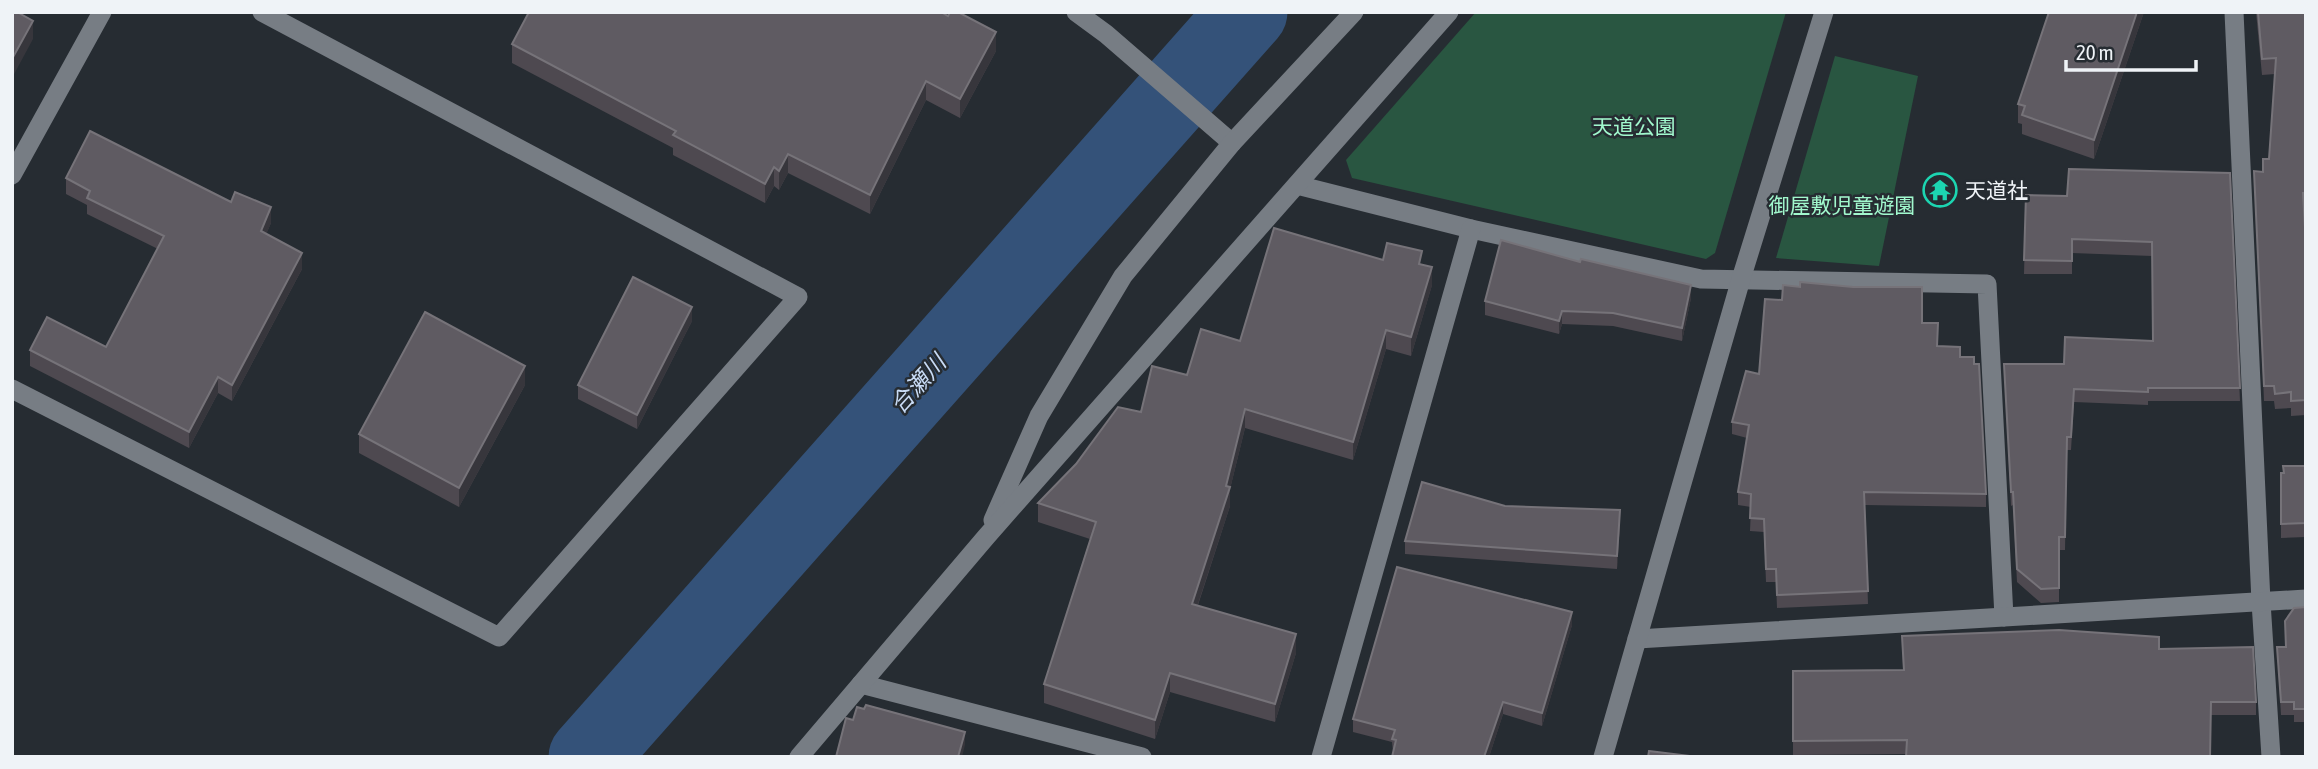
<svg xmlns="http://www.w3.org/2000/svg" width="2318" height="769" viewBox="0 0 2318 769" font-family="'Asap Condensed','Noto Sans JP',sans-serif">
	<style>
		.green { fill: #295641 }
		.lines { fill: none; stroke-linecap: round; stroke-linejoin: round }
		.river { stroke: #345279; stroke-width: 79 }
		.minor { stroke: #777d84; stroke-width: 19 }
		.tertiary { stroke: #777d84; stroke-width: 19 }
		.wall { fill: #4e4950 }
		.shaded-wall { fill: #37363c }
		.building { fill: #5f5b62; stroke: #767379; stroke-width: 2 }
		.labels { text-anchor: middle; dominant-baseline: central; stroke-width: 5; stroke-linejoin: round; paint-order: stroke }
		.park-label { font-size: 21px; fill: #a1f8cd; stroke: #262c32 }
		.poi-label { font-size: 21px; fill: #eff3f7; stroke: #262c32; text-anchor: start }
		.water-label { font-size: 23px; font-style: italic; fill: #c8dbf5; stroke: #262c32 }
	</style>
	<rect width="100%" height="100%" fill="#262c32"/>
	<g class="green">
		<polygon points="1476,12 1786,12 1715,253 1706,259 1352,178 1346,160"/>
		<polygon points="1835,56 1918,76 1879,266 1776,258"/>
	</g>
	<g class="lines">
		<polyline class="river" points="588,757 1248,12"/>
		<g class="minor">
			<polyline points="1076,12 1106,34 1232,143"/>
			<polyline points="2234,12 2261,602 2271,757"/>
			<polyline points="1297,185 1471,229 1701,279 1987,284 2004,617"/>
			<polyline points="12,389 499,637 798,297 262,12"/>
			<polyline points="993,520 1039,416 1123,276 1232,143 1354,12"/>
			<polyline points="1637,639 2306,599"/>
			<polyline points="861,684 1142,757"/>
			<polyline points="799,757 986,537 1449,12"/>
			<polyline points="1321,757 1471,229"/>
		</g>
		<g class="tertiary">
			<polyline points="12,175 102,12"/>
			<polyline points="1603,757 1741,279 1824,12"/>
		</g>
	</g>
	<g class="wall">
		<polygon points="2144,12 2094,159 2022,134 2022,124 2018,123 2018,104"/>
		<polygon points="2256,12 2306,12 2306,208 2303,208 2306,245 2306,415 2291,416 2291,408 2275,409 2274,401 2264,401 2254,171 2263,172 2269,159 2275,74 2262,75"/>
		<polygon points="512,44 996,51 960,118 926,100 870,214 788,173 779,190 774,186 765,203 673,155 673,148 512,63"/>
		<polygon points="2230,173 2240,401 2148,401 2148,405 2074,402 2071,450 2067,450 2065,550 2059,550 2059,602 2041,603 2017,582 2013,505 2011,506 2004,364 2064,364 2153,341 2152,256 2072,253 2072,274 2024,274 2026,195 2067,196"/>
		<polygon points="66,178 271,223 266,234 302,269 232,401 218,393 189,448 30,366 30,350 106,347 158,249 87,214 87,205 66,194"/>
		<polygon points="1383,260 1422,265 1432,285 1411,356 1386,349 1353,460 1245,428 1230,489 1230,506 1198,605 1296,653 1275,722 1170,692 1155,739 1044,703 1044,684 1090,539 1038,522 1038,503 1141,412 1187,375"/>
		<polygon points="1691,298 1682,341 1613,326 1562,324 1559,334 1485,315 1485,301"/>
		<polygon points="692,321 637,429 578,399 578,385"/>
		<polygon points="1922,323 1937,346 1974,364 1986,494 1986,507 1865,505 1868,604 1777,608 1776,582 1766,582 1764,532 1750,531 1751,507 1738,505 1738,492 1747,438 1732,434 1732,422 1759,374"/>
		<polygon points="525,385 459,507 359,453 359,434"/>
		<polygon points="2283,466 2306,466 2306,537 2281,538 2281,473 2283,473"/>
		<polygon points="1505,506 1620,523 1617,569 1405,554 1405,541"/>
		<polygon points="2306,607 2306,722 2294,722 2294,715 2281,715 2277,647 2286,647 2285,621"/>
		<polygon points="1572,625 1542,726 1503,714 1489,757 1392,757 1393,752 1392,742 1353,732 1353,719"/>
		<polygon points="1902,636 2159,649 2256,702 2256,715 2211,715 1906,754 1793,755 1793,671 1903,670"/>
	</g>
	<g class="shaded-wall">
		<polygon points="2137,12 2144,12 2094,159 2094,140"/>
		<polygon points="33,21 33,39 12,78 12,59"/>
		<polygon points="996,32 996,51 960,118 960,99"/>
		<polygon points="926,81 926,100 870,214 870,195"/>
		<polygon points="788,154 788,173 779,190 779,171"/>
		<polygon points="774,167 774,186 765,203 765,184"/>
		<polygon points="271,207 271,223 261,247 261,231"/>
		<polygon points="302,253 302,269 232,401 232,385"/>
		<polygon points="1432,267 1432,285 1411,356 1411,337"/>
		<polygon points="1691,285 1691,298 1682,341 1682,328"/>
		<polygon points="692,307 692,321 637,429 637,415"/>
		<polygon points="1562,311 1562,324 1559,334 1559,321"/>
		<polygon points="1386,330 1386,349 1353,460 1353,442"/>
		<polygon points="525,366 525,385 459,507 459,488"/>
		<polygon points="218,377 218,393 189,448 189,432"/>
		<polygon points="1245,409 1245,428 1230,489 1230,506 1192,622 1192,604 1226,486"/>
		<polygon points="1620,510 1620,523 1617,569 1617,556"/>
		<polygon points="1572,612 1572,625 1542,726 1542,713"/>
		<polygon points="1296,634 1296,653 1275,722 1275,704"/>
		<polygon points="1170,673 1170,692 1155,739 1155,720"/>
		<polygon points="1503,702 1503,714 1489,757 1484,757"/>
		<polygon points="965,732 965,745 962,757 958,757"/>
	</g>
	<g class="building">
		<polygon points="12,12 17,12 33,21 12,59"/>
		<polygon points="529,12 941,12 948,16 950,12 958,12 996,32 960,99 926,81 870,195 788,154 779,171 774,167 765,184 673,135 676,131 512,44"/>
		<polygon points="2049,12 2137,12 2094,140 2022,115 2025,106 2018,104"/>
		<polygon points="2258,12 2306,12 2306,193 2303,193 2306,245 2306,400 2291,401 2291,392 2275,394 2274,386 2264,386 2254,171 2263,172 2263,159 2269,159 2276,58 2262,59"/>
		<polygon points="90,131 231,202 235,192 271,207 261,231 302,253 232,385 218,377 189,432 30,350 47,317 106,347 164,236 87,198 90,191 66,178"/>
		<polygon points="2069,169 2230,173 2240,388 2148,388 2148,392 2074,389 2071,437 2067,437 2065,537 2059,537 2059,588 2041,589 2017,569 2013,492 2011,492 2004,364 2064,364 2065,337 2153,341 2152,242 2072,239 2072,261 2024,260 2026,195 2067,196"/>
		<polygon points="1274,228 1383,260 1387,243 1422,251 1419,264 1432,267 1411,337 1386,330 1353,442 1245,409 1226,486 1230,487 1192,604 1296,634 1275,704 1170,673 1155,720 1044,684 1096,522 1038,503 1076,464 1118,407 1141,412 1152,366 1187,375 1201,329 1240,341"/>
		<polygon points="1501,240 1580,262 1581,259 1691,285 1682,328 1613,313 1562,311 1559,321 1485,301"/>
		<polygon points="633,277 692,307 637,415 578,385"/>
		<polygon points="1800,282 1853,287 1922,287 1922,323 1938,323 1937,346 1960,347 1960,357 1974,357 1974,364 1979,364 1986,494 1864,492 1868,591 1777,595 1776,569 1766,569 1764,519 1750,518 1751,494 1738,492 1749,425 1732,422 1746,371 1759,374 1765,299 1782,300 1783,285 1800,287"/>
		<polygon points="425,312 525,366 459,488 359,434"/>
		<polygon points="2283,466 2306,466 2306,523 2281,524 2281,473 2284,473"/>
		<polygon points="1422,482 1505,506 1620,510 1617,556 1405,541"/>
		<polygon points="1397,567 1572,612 1542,713 1503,702 1484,757 1392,757 1396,740 1392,739 1395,730 1353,719"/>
		<polygon points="2306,607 2306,709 2294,709 2294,702 2281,702 2277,647 2286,647 2285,621 2294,608"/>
		<polygon points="2059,630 2159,637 2159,649 2253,647 2256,702 2211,702 2210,757 1906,757 1907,740 1793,741 1793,671 1904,670 1902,636"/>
		<polygon points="866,705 965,732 958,757 836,757 846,718 853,720 857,707 864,709"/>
		<polygon points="1649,751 1698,757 1648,757"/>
	</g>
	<defs>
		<symbol id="temple-ring" viewBox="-11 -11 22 22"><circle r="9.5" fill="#262c32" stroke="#1cd5b1" stroke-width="1.5"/><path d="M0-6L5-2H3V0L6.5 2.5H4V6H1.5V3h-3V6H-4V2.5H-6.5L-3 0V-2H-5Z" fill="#1cd5b1"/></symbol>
	</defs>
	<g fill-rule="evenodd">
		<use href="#temple-ring" x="1921" y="171" width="38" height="38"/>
	</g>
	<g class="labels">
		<g class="park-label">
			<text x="1634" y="126">天道公園</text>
			<text x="1842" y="205">御屋敷児童遊園</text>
		</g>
		<g class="poi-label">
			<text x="1965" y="190">天道社</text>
		</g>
		<g class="water-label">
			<text transform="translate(918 384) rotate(-48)">合瀬川</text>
		</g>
	</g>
	<rect width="2318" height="769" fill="none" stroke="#eff3f7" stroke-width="28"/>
	<path d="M2066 60v10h130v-10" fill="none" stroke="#eff3f7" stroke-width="3.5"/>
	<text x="2076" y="60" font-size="21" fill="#eff3f7" stroke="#262c32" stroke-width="5" paint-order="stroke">20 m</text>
</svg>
